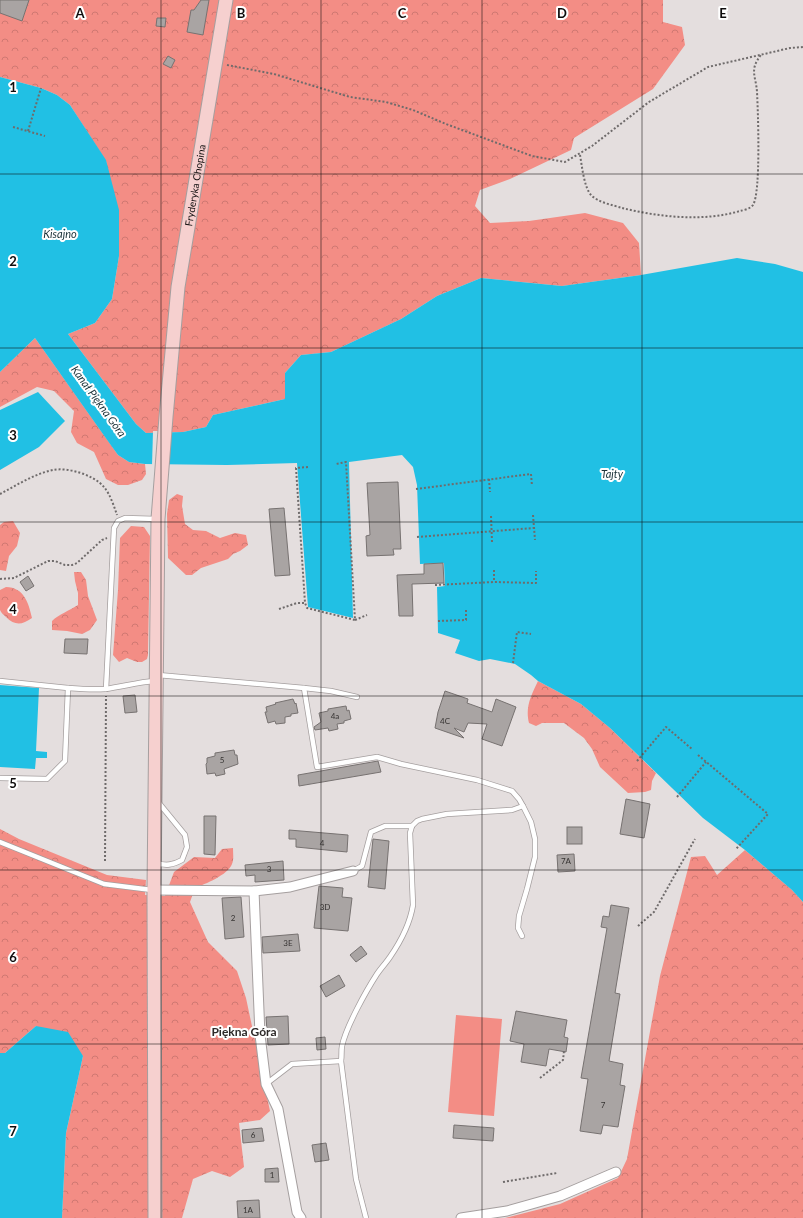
<svg xmlns="http://www.w3.org/2000/svg" width="803" height="1218" viewBox="0 0 803 1218" font-family="Lato,sans-serif">
	<style>
		.forest { fill: url(#forest-crowns) }
		.pitch { fill: #f38d85 }
		.water { fill: #21c0e4 }
		.pier { fill: #e4dede }
		.building { fill: #a9a4a3; stroke: #777271 }
		.lines { fill: none; stroke-linecap: round; stroke-linejoin: round }
		.service-casing { stroke: #a59f9f; stroke-width: 6 }
		.minor-casing { stroke: #a59f9f; stroke-width: 11 }
		.secondary-casing { stroke: #a59f9f; stroke-width: 15 }
		.path { stroke: #6f6b6b; stroke-width: 2; stroke-dasharray: 2 2; stroke-linecap: butt }
		.service { stroke: #fff; stroke-width: 4.5 }
		.minor { stroke: #fff; stroke-width: 9 }
		.secondary { stroke: #f6d0cf; stroke-width: 13 }
		.grid { fill: none; stroke: #0f0d0d; stroke-width: 1; stroke-opacity: 0.55 }
		.labels { text-anchor: middle; dominant-baseline: central; stroke-width: 4; stroke-linejoin: round; paint-order: stroke }
		.number-label { font-size: 8px; fill: #363332 }
		.street-label { font-size: 10px; fill: #0f0d0d; stroke: #fff }
		.water-label { font-size: 11px; font-style: italic; fill: #1a3138; stroke: #fff }
		.quarter-label { font-size: 12px; font-weight: bold; fill: #2e2a29; stroke: #fff }
		.grid-label { font-size: 13px; text-anchor: middle; font-weight: bold; fill: #0f0d0d; stroke: #fff; stroke-width: 4; stroke-linejoin: round; paint-order: stroke }
	</style>
	<defs>
		<pattern id="forest-crowns" width="20" height="18" patternUnits="userSpaceOnUse"><rect width="20" height="18" fill="#f38d85"/><path d="M2 6a3 3 0 1 1 6 0M12 15a3 3 0 1 1 6 0" fill="none" stroke="#cf7872"/></pattern>
	</defs>
	<rect width="100%" height="100%" fill="#e4dede"/>
	<g class="forest">
		<polygon points="0,0 663,0 663,22 682,27 685,45 653,89 574,138 571,150 510,179 480,190 475,206 490,223 529,221 585,213 623,223 639,243 641,275 562,286 481,278 437,296 401,319 331,352 301,355 285,373 285,399 213,415 206,427 183,432 146,433 136,424 68,334 95,323 112,299 119,256 106,161 70,105 57,95 41,88 0,77"/>
		<polygon points="35,338 118,455 129,462 145,464 146,474 142,480 128,485 118,485 106,479 94,452 77,443 71,432 74,411 54,391 37,387 0,407 0,372"/>
		<polygon points="177,494 183,496 182,506 185,524 193,530 206,531 220,538 235,533 246,535 248,545 240,551 233,554 228,559 201,568 192,575 186,575 168,558 167,514 169,500"/>
		<polygon points="13,521 20,533 17,546 9,556 6,571 0,570 0,525 4,522"/>
		<polygon points="131,526 144,527 150,536 148,655 147,659 142,662 137,662 127,658 119,662 113,655 118,590 120,538"/>
		<path d="M74 572H81L86 580 88 596 97 620 90 630 82 634 67 631 52 630V621C59 614 69 611 78 605V593L75 581Z"/>
		<path d="M6 587C24 587 29 604 32 618 22 625 15 626 6 617 4 615 1 613 0 610 0 604 0 596 0 590Z"/>
		<path d="M538 681 581 704 610 728 656 773 652 781 651 790 645 792 628 793 600 767 592 749 584 738 564 723H542L536 726 529 723C525 707 531 696 538 681Z"/>
		<path d="M0 829 19 839 107 875 146 880 145 895 165 896 174 872 194 857 215 858 222 849 233 848C233 854 234 859 232 864 228 875 205 884 195 888L190 902 208 942 237 971 246 998 270 1111 260 1120 239 1123 244 1167 230 1177 212 1171 193 1179 182 1218H62L66 1133 83 1056 36 1026 5 1053H0Z"/>
		<polygon points="745,850 792,890 803,902 803,1218 505,1218 560,1204 618,1178 627,1159 660,976 691,857 705,856 717,875"/>
	</g>
	<polygon class="pitch" points="456,1015 502,1019 494,1116 448,1112"/>
	<g class="water">
		<polygon points="0,77 41,88 57,95 70,105 106,160 119,210 119,256 112,299 95,323 68,334 136,424 146,433 183,432 206,427 213,415 285,399 285,373 301,355 331,352 401,319 437,296 481,278 562,286 641,275 737,258 775,264 803,272 803,902 792,890 745,850 703,818 610,728 581,704 538,681 531,675 515,664 490,659 479,661 455,653 460,640 438,633 437,587 445,586 444,563 420,564 417,485 413,467 402,455 349,462 353,618 308,607 297,463 227,465 145,464 129,462 118,455 110,444 35,338 0,372"/>
		<polygon points="38,392 65,421 39,447 0,470 0,410"/>
		<polygon points="0,685 39,688 36,751 47,752 47,758 36,758 35,769 0,767"/>
		<polygon points="36,1026 68,1032 83,1056 66,1133 62,1218 0,1218 0,1053 5,1053"/>
	</g>
	<polygon class="pier" points="153,431 169,431 168,466 152,466"/>
	<g class="building">
		<polygon points="0,0 29,0 22,21 0,13"/>
		<polygon points="201,0 209,0 203,35 187,32 191,10 194,10"/>
		<polygon points="157,18 166,18 165,27 156,26"/>
		<polygon points="168,56 175,60 171,68 163,64"/>
		<polygon points="398,482 401,549 393,549 394,555 367,556 366,536 370,535 367,483"/>
		<polygon points="284,508 290,575 275,576 269,509"/>
		<polygon points="443,563 444,583 412,584 413,616 399,616 397,575 424,574 424,564"/>
		<polygon points="28,576 34,586 26,591 20,582"/>
		<polygon points="65,639 88,639 87,654 64,653"/>
		<polygon points="445,691 468,699 467,703 492,712 496,699 516,707 502,746 482,739 487,724 468,723 464,732 454,728 464,738 435,728 438,712"/>
		<polygon points="135,695 137,712 125,713 123,696"/>
		<polygon points="293,699 295,704 296,703 298,713 291,714 291,716 285,717 285,723 276,724 275,721 268,723 265,712 267,712 266,707 276,704 275,703"/>
		<polygon points="346,706 347,711 349,710 351,719 344,721 344,723 337,724 338,729 329,731 328,728 315,730 314,727 321,722 319,713 328,711 328,709"/>
		<polygon points="234,750 235,755 237,755 238,764 224,769 225,774 216,776 215,773 207,774 206,764 207,763 207,758 215,756 215,753"/>
		<polygon points="378,761 381,772 299,786 298,775"/>
		<polygon points="626,799 650,804 644,838 620,834"/>
		<polygon points="204,816 216,816 215,855 204,854"/>
		<rect x="567" y="827" width="15" height="17"/>
		<polygon points="289,830 348,835 347,852 296,847 296,839 289,839"/>
		<polygon points="373,839 389,841 385,889 368,887"/>
		<polygon points="574,854 575,871 558,872 557,855"/>
		<polygon points="283,861 284,880 255,882 255,875 246,876 245,865"/>
		<polygon points="319,886 343,888 342,897 352,898 348,931 314,928"/>
		<polygon points="241,897 244,937 225,939 222,898"/>
		<polygon points="611,905 629,908 615,993 620,994 609,1061 623,1064 620,1085 625,1086 618,1127 603,1125 601,1134 580,1131 588,1079 581,1078 607,928 601,927 603,916 609,917"/>
		<polygon points="298,934 300,951 263,953 262,937"/>
		<polygon points="361,946 367,954 356,962 350,955"/>
		<polygon points="339,975 345,986 326,997 320,986"/>
		<polygon points="516,1011 567,1020 564,1037 568,1038 566,1052 549,1049 546,1066 521,1062 524,1044 510,1041"/>
		<polygon points="288,1016 289,1044 268,1045 266,1017"/>
		<polygon points="325,1037 326,1049 317,1050 316,1038"/>
		<polygon points="454,1125 494,1128 493,1141 453,1138"/>
		<polygon points="262,1128 264,1141 243,1143 242,1130"/>
		<polygon points="326,1143 329,1160 315,1162 312,1145"/>
		<polygon points="278,1168 279,1182 265,1182 265,1169"/>
		<polygon points="259,1200 260,1218 238,1218 237,1201"/>
	</g>
	<g class="lines">
		<defs>
			<g id="service">
				<polyline points="158,675 304,688 331,691 357,697"/>
				<polyline points="0,681 68,688"/>
				<polyline points="304,688 317,767 377,757 401,764 477,780 512,791 519,799 523,806 531,822 535,839 535,857 527,889 519,916 518,928 522,936"/>
				<polyline points="106,689 114,528 118,521 125,518 157,519"/>
				<path d="M0 778 47 779 65 761 68 688C80 689 93 690 105 689 122 687 138 682 155 681"/>
				<polyline points="0,842 104,884 152,890"/>
				<path d="M156 863C166 866 173 865 182 860L187 847 185 835 158 802"/>
				<polyline points="353,871 362,866 371,832 385,826 412,826"/>
				<polyline points="266,1084 292,1064 341,1061"/>
				<path d="M366 1218 356 1179 341 1061C342 1056 341 1051 342 1046 346 1027 366 991 377 974 381 968 386 963 390 957 401 941 410 924 413 905L410 833 412 826 417 821 422 819 447 814 512 810 523 806"/>
			</g>
			<g id="minor">
				<polyline points="154,890 254,891 290,887 353,871"/>
				<polyline points="254,891 260,1035 266,1084 278,1109 297,1212 301,1218"/>
				<polyline points="461,1218 507,1211 560,1196 616,1172"/>
			</g>
			<g id="secondary">
				<path id="s1" d="M155 1218 154 890 158 519 166 417 178 287 226 0"/>
			</g>
		</defs>
		<use href="#service" class="service-casing"/>
		<use href="#minor" class="minor-casing"/>
		<use href="#secondary" class="secondary-casing"/>
		<g class="path">
			<polyline points="227,65 274,74 350,97 386,102 413,110 446,124 532,156 565,162 592,146 649,102 708,67 790,48 803,47"/>
			<polyline points="13,127 45,136"/>
			<polyline points="28,131 41,88"/>
			<path d="M580 155C582 166 584 187 591 195 599 203 613 205 622 208 659 217 703 222 740 211 744 210 750 209 753 205 761 193 758 110 757 92 756 76 749 70 761 55"/>
			<polyline points="308,467 296,468 305,603 307,608 355,620 346,462 336,464"/>
			<polyline points="489,479 490,492"/>
			<polyline points="416,489 531,474 532,486"/>
			<path d="M0 494C17 485 34 474 53 470 68 467 94 475 104 487 110 494 114 506 117 515"/>
			<polyline points="533,515 535,540"/>
			<polyline points="491,516 492,542"/>
			<polyline points="417,537 534,528"/>
			<polyline points="494,570 494,582"/>
			<polyline points="0,579 14,578 48,561 55,561 65,565 72,565 77,563 102,540 107,538"/>
			<polyline points="435,585 494,582 536,583 536,571"/>
			<polyline points="279,609 297,603 305,603"/>
			<polyline points="355,620 367,615"/>
			<polyline points="438,621 466,620 466,610"/>
			<polyline points="513,663 517,632 531,634"/>
			<polyline points="698,755 768,814 736,849"/>
			<polyline points="637,761 666,727 692,749"/>
			<polyline points="677,797 706,762"/>
			<polyline points="105,861 106,696"/>
			<polyline points="638,926 654,912 695,839"/>
			<polyline points="540,1078 563,1060 564,1051"/>
			<polyline points="503,1182 557,1173"/>
		</g>
		<use href="#service" class="service"/>
		<use href="#minor" class="minor"/>
		<use href="#secondary" class="secondary"/>
	</g>
	<path class="grid" d="M161 0V1218M321 0V1218M482 0V1218M642 0V1218M0 174H803M0 348H803M0 522H803M0 696H803M0 870H803M0 1044H803"/>
	<g class="labels">
		<g class="number-label">
			<text x="335" y="716">4a</text>
			<text x="445" y="721">4C</text>
			<text x="222" y="760">5</text>
			<text x="322" y="843">4</text>
			<text x="566" y="861">7A</text>
			<text x="269" y="869">3</text>
			<text x="325" y="907">3D</text>
			<text x="233" y="918">2</text>
			<text x="288" y="943">3E</text>
			<text x="603" y="1105">7</text>
			<text x="253" y="1135">6</text>
			<text x="272" y="1175">1</text>
			<text x="248" y="1210">1A</text>
		</g>
		<g class="street-label">
			<text stroke="none"><textPath href="#s1" startOffset="1035">Fryderyka Chopina</textPath></text>
		</g>
		<g class="water-label">
			<text x="60" y="233">Kisajno</text>
			<text transform="translate(99 401) rotate(54)">Kanał Piękna Góra</text>
			<text x="612" y="473">Tajty</text>
		</g>
		<g class="quarter-label">
			<text x="244" y="1031">Piękna Góra</text>
		</g>
	</g>
	<g class="grid-label">
		<text x="80" y="18">A</text>
		<text x="241" y="18">B</text>
		<text x="402" y="18">C</text>
		<text x="562" y="18">D</text>
		<text x="723" y="18">E</text>
		<text x="13" y="92">1</text>
		<text x="13" y="266">2</text>
		<text x="13" y="440">3</text>
		<text x="13" y="614">4</text>
		<text x="13" y="788">5</text>
		<text x="13" y="962">6</text>
		<text x="13" y="1136">7</text>
	</g>
</svg>
